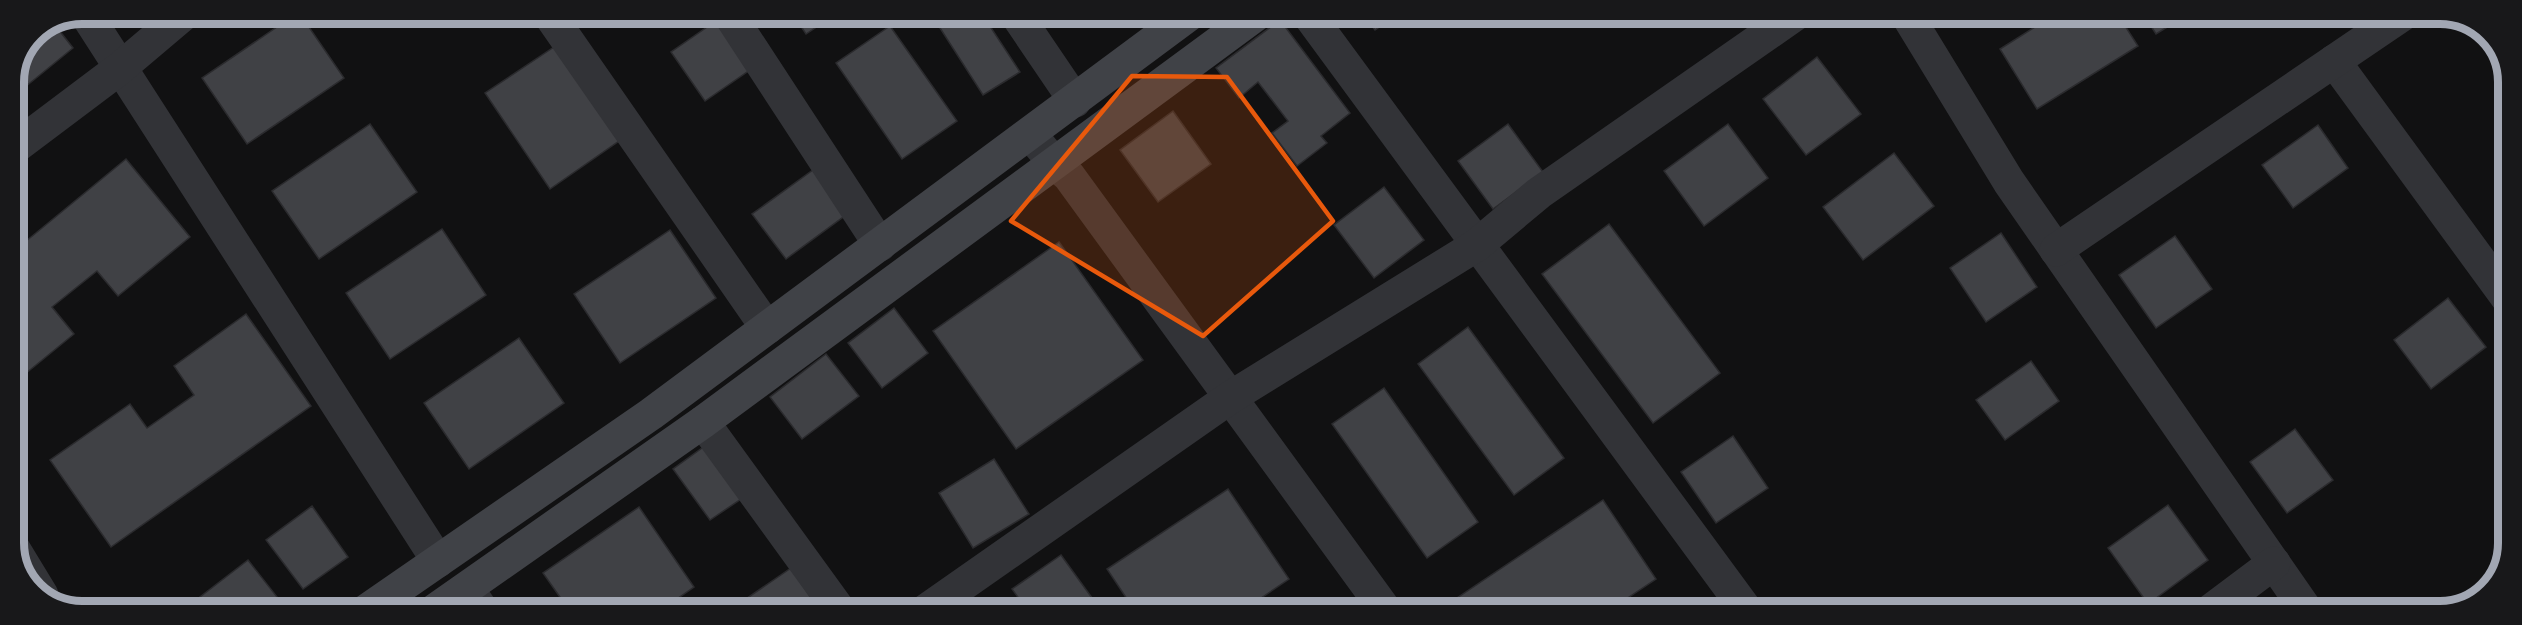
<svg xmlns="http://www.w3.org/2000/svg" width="2522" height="625" viewBox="0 0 2522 625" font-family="Manrope,sans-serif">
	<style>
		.building { fill: #404145; stroke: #2b2b2e; stroke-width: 1.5 }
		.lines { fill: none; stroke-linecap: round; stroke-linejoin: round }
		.minor { stroke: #323337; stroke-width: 33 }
		.secondary { stroke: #404247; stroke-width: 33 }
		.marked { fill: #e8590c; fill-opacity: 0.2; stroke: #e8590c; stroke-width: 4.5; stroke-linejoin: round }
		.rim { fill: none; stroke: #a2a7b3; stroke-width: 8 }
	</style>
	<rect width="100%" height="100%" fill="#111112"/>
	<g class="building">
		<polygon points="296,14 300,14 344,78 247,144 202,78"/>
		<polygon points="383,14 412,14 392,27"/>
		<polygon points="726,14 760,63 705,101 671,52"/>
		<polygon points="793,14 836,14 806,34"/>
		<polygon points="931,14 982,14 1020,72 983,95"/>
		<polygon points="1363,14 1398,14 1375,30"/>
		<polygon points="2054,15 2118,15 2138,46 2037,109 2000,49"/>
		<polygon points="2144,15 2187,15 2156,34"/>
		<polygon points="1280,20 1350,113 1321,136 1327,143 1297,166 1272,133 1288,121 1258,82 1239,98 1216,68"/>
		<polygon points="55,25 73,48 14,96 14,81 34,33"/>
		<polygon points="890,26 957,121 902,159 836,63"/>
		<polygon points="554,47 619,141 550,189 485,93"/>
		<polygon points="1817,57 1861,114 1806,155 1763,99"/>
		<polygon points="1173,111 1211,164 1158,202 1120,150"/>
		<polygon points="370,124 417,192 319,259 272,191"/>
		<polygon points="1508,124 1543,172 1493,209 1458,161"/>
		<polygon points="1728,124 1768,178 1704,226 1664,171"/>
		<polygon points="2318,125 2348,168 2293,208 2262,165"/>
		<polygon points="1894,153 1934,206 1863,260 1823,207"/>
		<polygon points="126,159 190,237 118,296 97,271 52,307 74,334 14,383 14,251"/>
		<polygon points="817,167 850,212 786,259 752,214"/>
		<polygon points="1384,187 1424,240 1374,278 1334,225"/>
		<polygon points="1609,224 1720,373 1653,423 1542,274"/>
		<polygon points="442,229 486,295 390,359 346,293"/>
		<polygon points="670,230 716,298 620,363 574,294"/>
		<polygon points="2001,233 2037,287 1986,322 1950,268"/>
		<polygon points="2175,236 2212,289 2156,328 2119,275"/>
		<polygon points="1059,242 1143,360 1016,449 933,331"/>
		<polygon points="2448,298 2486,347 2431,389 2394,340"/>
		<polygon points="894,308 928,353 882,388 848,343"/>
		<polygon points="246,314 311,406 111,547 50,460 130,404 147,428 194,395 174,366"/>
		<polygon points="1468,327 1564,458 1514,495 1418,364"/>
		<polygon points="519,338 564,403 469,469 424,403"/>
		<polygon points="826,354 859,396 802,439 770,397"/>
		<polygon points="2031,361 2059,401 2005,440 1976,400"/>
		<polygon points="1384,388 1478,522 1427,558 1332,424"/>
		<polygon points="2295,429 2333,480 2287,513 2250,462"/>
		<polygon points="1733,436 1768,488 1716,523 1681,472"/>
		<polygon points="709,443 747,495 710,520 673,469"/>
		<polygon points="994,459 1029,514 973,548 939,493"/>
		<polygon points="1228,489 1289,579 1242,611 1135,611 1107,569"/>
		<polygon points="1603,500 1656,579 1608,611 1457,611 1451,602"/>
		<polygon points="2168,505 2208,560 2148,604 2108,548"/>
		<polygon points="312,506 348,557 303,589 266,540"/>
		<polygon points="639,507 694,587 661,610 569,610 543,573"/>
		<polygon points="1061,555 1100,609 1098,611 1028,611 1012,589"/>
		<polygon points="248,560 281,602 270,610 183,610"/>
		<polygon points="791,568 820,611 745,611 740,603"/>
	</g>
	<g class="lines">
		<g class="minor">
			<polyline points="86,14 438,561"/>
			<polyline points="549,14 767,328"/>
			<polyline points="729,14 880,245"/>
			<polyline points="1016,14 1075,101"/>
			<polyline points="1308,14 1747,611"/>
			<polyline points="1907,15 2009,182 2307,611"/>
			<polyline points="2334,61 2508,299"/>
			<polyline points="1030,134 1055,164 1069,176 1386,611"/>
			<polyline points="14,148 119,69 184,14"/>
			<polyline points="2056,250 2402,15"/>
			<polyline points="703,422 840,611"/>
			<polyline points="14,549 42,595"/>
			<polyline points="468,589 482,610"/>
			<polyline points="925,611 1231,397 1477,245 1539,193 1796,14"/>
			<polyline points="2210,611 2274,563"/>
		</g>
		<g class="secondary">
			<polyline points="367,610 651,414 1190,14"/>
			<polyline points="435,610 703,422 1257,14"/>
		</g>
	</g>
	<path class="marked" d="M1132 76 1227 77 1333 221 1203 336 1011 221Z"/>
	<path d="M0 0H2522V625H0ZM82 24H2440A58 58 0 0 1 2498 82V543A58 58 0 0 1 2440 601H82A58 58 0 0 1 24 543V82A58 58 0 0 1 82 24Z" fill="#18181a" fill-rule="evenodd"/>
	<path class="rim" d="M82 24H2440A58 58 0 0 1 2498 82V543A58 58 0 0 1 2440 601H82A58 58 0 0 1 24 543V82A58 58 0 0 1 82 24Z"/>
</svg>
